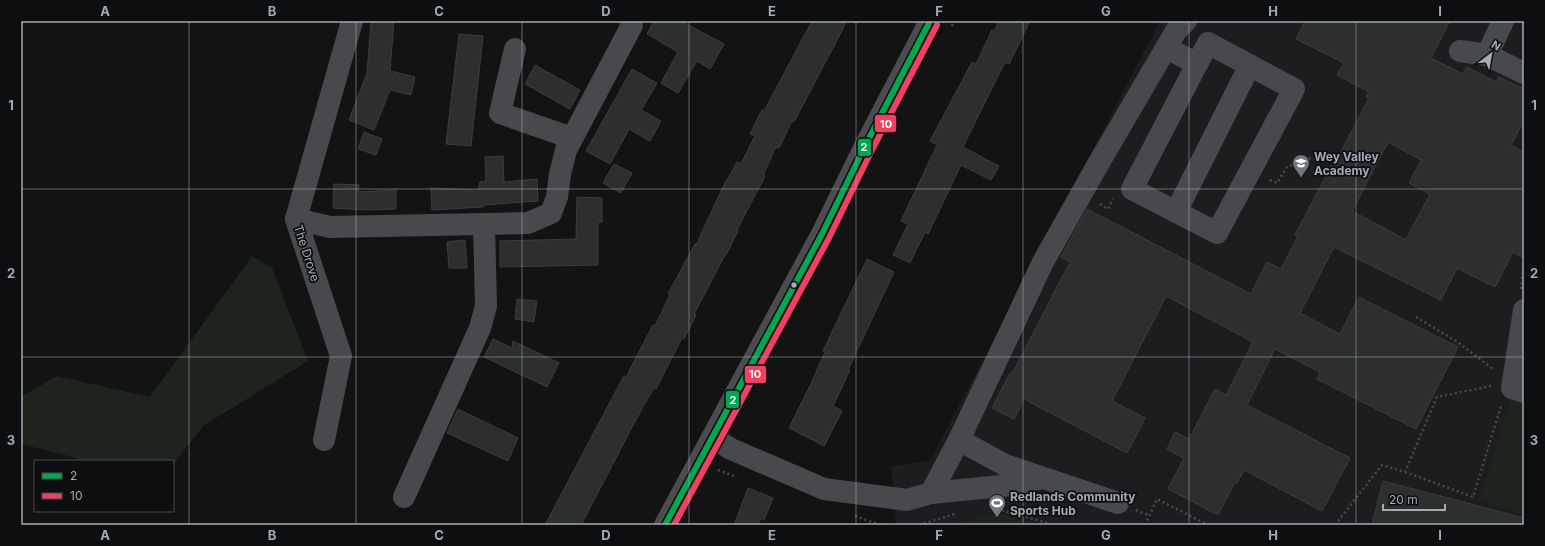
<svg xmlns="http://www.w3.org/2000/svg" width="1545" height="546" viewBox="0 0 1545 546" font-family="Inter,sans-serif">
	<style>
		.built { fill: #1d1d1f }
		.green { fill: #1d241d }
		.building { fill: #2d2e2e; stroke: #3b3d3f; fill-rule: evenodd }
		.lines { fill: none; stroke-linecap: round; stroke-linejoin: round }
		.path { stroke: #494b4e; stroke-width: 2.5; stroke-dasharray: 2 3; stroke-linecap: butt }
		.minor { stroke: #48494c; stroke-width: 22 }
		.major { stroke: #4a4c4e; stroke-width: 22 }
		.bus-1-casing { stroke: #0d0e0f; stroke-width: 9 }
		.bus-2-casing { stroke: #0d0e0f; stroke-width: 9 }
		.bus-1 { stroke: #00a651; stroke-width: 6 }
		.bus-2 { stroke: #f24062; stroke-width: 6 }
		.grid { fill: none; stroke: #a4abb4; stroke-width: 1; stroke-opacity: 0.55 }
		.bus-dot { fill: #a4abb4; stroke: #0d0e0f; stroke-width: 1.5 }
		.labels { text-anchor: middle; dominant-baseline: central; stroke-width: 3.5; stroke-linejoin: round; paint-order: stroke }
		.poi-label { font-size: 12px; font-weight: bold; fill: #a4abb4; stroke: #0d0e0f; text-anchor: start }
		.street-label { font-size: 12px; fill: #a4abb4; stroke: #0d0e0f }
		.line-badge { stroke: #0d0e0f; stroke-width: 1.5 }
		.badge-label { font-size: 11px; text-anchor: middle; font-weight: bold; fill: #fff }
		.neatline { fill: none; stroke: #a4abb4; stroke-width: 1.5 }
		.grid-label { font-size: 13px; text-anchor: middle; font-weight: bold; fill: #a4abb4 }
	</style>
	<rect width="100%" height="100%" fill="#131313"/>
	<polygon class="built" points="1160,21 1524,21 1524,525 1044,525 995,511 954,525 896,525 891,466 930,461"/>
	<g class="green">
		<polygon points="252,256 272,268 308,361 203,426 173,465 173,461 82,461 69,456 21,444 21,397 57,376 150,397"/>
		<polygon points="1513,394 1524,398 1524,515 1479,500"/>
		<polygon points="995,511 1044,525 954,525"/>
	</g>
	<g class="building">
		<polygon points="371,21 394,21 390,71 415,77 411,95 390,90 374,130 349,120 367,73"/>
		<polygon points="654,21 681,21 724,44 710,69 697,61 678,93 661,83 678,52 647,34"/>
		<polygon points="812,21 847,21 794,122 792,121 779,148 776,147 763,175 765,176 737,230 738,231 726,255 725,255 694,314 696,315 684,339 682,338 656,389 654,388 639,414 581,525 545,525 609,404 624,376 626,377 653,325 655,326 670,295 668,294 695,244 696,245 722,189 737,162 741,164 755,136 750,134 762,110 764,111"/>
		<polygon points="999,21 1030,21 1009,64 1005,62 963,147 999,166 991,180 961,165 928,234 925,232 910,263 893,255 908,224 901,221 937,145 930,141 972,62 976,64 992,30 994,31"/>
		<path d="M1305 21H1450L1431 58 1463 74 1467 67 1496 82 1499 77 1524 89V120L1511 145 1524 152V258L1513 252 1495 287 1457 268 1441 300 1334 247 1300 313 1340 334 1359 297 1458 347 1416 429 1317 379 1320 372 1275 349 1247 405 1350 458 1322 511 1244 470 1237 483 1235 482 1218 515 1168 489 1184 458 1167 449 1175 432 1189 439 1215 389 1226 395 1253 342 1166 296 1112 401 1145 418 1127 453 1024 399 1014 419 992 408 1010 373 1012 374 1070 262 1061 257 1087 209 1251 294 1267 262 1281 269 1298 236 1295 235 1331 166 1333 167 1369 98 1366 97 1369 92 1337 75 1344 63 1296 39ZM1388 142 1421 160 1409 183 1430 194 1406 240 1352 211Z"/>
		<polygon points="459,34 483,36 471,146 446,144"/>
		<polygon points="535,65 580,90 570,109 525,84"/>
		<polygon points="632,69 657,83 641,110 661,121 650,141 629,129 610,164 586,151"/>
		<polygon points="364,132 382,139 376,155 358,149"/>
		<polygon points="503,156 504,182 537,179 538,201 483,205 483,207 432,210 431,188 478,190 480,182 486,181 485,157"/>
		<polygon points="614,164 632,173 621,193 603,183"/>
		<polygon points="334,184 359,185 358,192 396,190 396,209 366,210 333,208"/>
		<polygon points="577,197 602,198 602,222 598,222 598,265 500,267 500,241 576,239"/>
		<polygon points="465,240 467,268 449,268 447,242"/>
		<polygon points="867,259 894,272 848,370 850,370 833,406 842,411 824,446 789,428 810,386 825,352 823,351"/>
		<polygon points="517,299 537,301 534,322 515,319"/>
		<polygon points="493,339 512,348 513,341 559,363 547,387 484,357"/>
		<polygon points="458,409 518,438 508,461 447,433"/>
		<polygon points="1383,481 1524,518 1524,525 1372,525"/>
		<polygon points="748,488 773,498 764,520 761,518 758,525 734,525"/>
	</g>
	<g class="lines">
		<g class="path">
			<polyline points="952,26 954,21"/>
			<polyline points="1524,140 1522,144 1524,145"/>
			<polyline points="1270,180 1277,183 1287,167 1305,159 1323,158"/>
			<polyline points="1100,204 1108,209 1113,199"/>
			<polyline points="1521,289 1524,266"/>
			<polyline points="1416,317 1456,341 1493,369"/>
			<polyline points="718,470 734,476"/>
			<polyline points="1405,472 1473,497 1501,406"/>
			<polyline points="997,509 1055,525"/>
			<polyline points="1136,510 1149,515"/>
			<polyline points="855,516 880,525"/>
			<polyline points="919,525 955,514"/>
			<polyline points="1145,525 1157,499 1208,525"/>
			<polyline points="1335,525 1382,465 1405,472 1437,397 1491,386"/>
		</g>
		<g class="minor">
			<polyline points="1167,48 1197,64 1132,189 1217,233 1294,89 1208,43 1197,64"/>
			<polyline points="515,49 500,113 572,138"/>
			<polyline points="1460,51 1487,55 1503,21"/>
			<polyline points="1487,55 1524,73"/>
			<polyline points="1176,212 1250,65"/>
			<polyline points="296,219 330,227 484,224 528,223 551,213 557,197 560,174 566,150 632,25 632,21"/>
			<polyline points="1524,310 1512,388 1524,392"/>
			<polyline points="713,438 731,449 824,489 907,500 931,493 959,440 1043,262 1097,166 1176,31 1186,21"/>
			<polyline points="324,440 341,356 296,219 352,21"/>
			<polyline points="959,440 1005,465 1118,503"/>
			<polyline points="931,493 1012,485 1042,478"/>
			<polyline points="404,497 480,328 486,306 484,224"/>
		</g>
		<polyline class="major" points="665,525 822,234 865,146 930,21"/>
		<defs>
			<polyline id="bus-1" points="665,525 822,234 865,146 930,21"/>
			<polyline id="bus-2" points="674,525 829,238 872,150 937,25"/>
		</defs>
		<use href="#bus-1" class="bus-1-casing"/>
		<use href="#bus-2" class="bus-2-casing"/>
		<use href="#bus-1" class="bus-1"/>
		<use href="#bus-2" class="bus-2"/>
	</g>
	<path class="grid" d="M189 21V525M356 21V525M522 21V525M689 21V525M856 21V525M1023 21V525M1189 21V525M1356 21V525M21 189H1524M21 357H1524"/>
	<defs>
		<symbol id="school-pin" viewBox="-11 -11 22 30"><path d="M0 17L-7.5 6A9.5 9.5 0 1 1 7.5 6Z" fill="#71767c" stroke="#0d0e0f"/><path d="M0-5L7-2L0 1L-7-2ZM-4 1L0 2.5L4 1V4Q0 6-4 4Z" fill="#fff"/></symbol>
		<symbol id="stadium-pin" viewBox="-11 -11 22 30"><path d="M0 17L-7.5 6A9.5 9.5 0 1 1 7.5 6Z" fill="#71767c" stroke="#0d0e0f"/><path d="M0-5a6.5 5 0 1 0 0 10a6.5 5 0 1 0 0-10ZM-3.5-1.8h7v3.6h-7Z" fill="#fff"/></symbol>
	</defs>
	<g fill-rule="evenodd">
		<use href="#school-pin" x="1291" y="153" width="20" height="27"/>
		<use href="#stadium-pin" x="987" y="493" width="20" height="27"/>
	</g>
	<circle class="bus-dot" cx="794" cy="285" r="3.5"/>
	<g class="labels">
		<g class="poi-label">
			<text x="1314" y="156">Wey Valley<tspan x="1314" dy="14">Academy</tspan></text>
			<text x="1010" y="496">Redlands Community<tspan x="1010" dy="14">Sports Hub</tspan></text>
		</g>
		<g class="street-label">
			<text transform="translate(307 253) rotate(72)">The Drove</text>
		</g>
	</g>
	<g class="line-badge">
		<rect x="874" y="114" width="23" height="19" rx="4" fill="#f24062"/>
		<rect x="857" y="138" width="15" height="19" rx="4" fill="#00a651"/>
		<rect x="744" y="365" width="23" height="19" rx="4" fill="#f24062"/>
		<rect x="725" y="390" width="15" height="19" rx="4" fill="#00a651"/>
	</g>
	<g class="badge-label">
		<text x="886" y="128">10</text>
		<text x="864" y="151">2</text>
		<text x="755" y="378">10</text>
		<text x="733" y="404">2</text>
	</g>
	<rect width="1545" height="546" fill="none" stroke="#0d0e0f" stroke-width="44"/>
	<rect x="34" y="460" width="140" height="52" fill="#0d0e0f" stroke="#494d51"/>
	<rect x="42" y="473" width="20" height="6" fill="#00a651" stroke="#494d51"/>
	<text x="70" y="480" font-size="12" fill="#a4abb4">2</text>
	<rect x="42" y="493" width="20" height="6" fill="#f24062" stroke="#494d51"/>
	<text x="70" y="500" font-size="12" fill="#a4abb4">10</text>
	<g transform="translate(1491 54) rotate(31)" stroke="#0d0e0f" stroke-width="3" paint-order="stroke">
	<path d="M0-3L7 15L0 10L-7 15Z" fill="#a4abb4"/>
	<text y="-6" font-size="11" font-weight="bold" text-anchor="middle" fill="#a4abb4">N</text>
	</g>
	<path d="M1383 504v6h62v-6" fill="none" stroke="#a4abb4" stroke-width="2"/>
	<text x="1389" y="504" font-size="12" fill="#a4abb4" stroke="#0d0e0f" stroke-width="3" paint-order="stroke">20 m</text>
	<rect x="22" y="22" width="1501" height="502" class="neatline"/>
	<g class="grid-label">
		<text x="105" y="16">A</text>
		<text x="272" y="16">B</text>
		<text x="439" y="16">C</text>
		<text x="606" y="16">D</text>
		<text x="772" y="16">E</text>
		<text x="939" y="16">F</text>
		<text x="1106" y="16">G</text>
		<text x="1273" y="16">H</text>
		<text x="1440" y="16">I</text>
		<text x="11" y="110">1</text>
		<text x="1534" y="110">1</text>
		<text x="11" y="278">2</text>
		<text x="1534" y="278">2</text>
		<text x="11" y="445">3</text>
		<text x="1534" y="445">3</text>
		<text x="105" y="540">A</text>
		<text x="272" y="540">B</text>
		<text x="439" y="540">C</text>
		<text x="606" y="540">D</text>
		<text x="772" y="540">E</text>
		<text x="939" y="540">F</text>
		<text x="1106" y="540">G</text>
		<text x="1273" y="540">H</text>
		<text x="1440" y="540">I</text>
	</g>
</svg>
